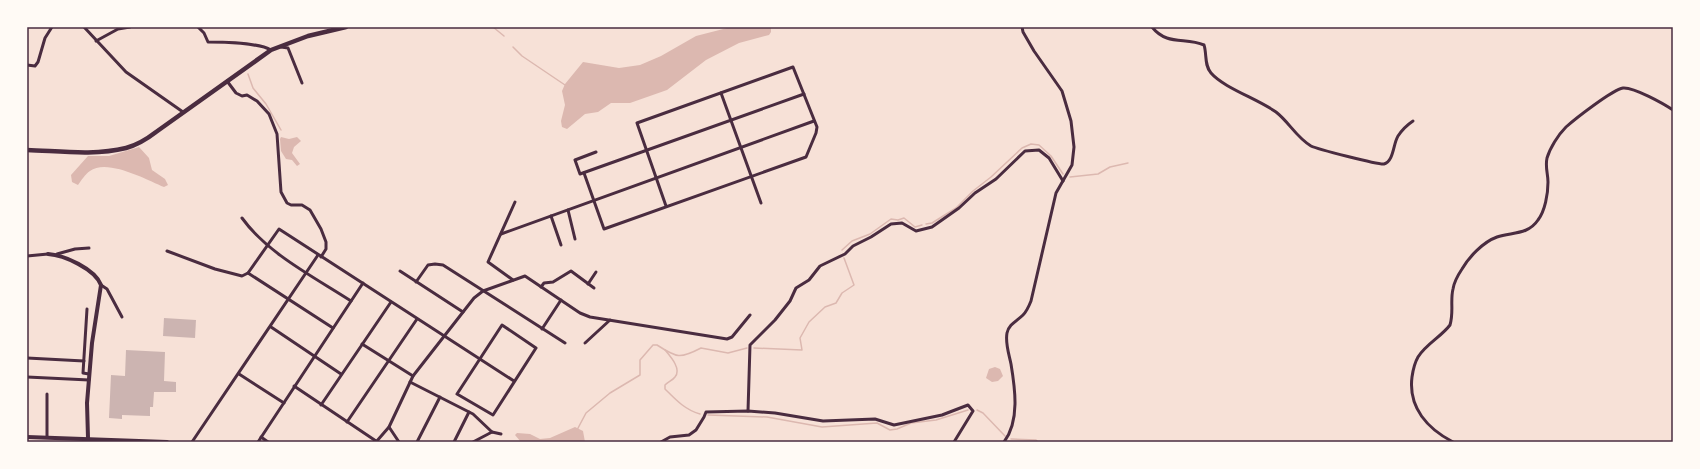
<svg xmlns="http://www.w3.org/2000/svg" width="1700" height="469" viewBox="0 0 1700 469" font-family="'Golos Text',sans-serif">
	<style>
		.water { fill: #dcb8b0 }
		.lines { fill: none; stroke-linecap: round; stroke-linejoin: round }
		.stream { stroke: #dcb8b0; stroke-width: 1.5 }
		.building { fill: #ccb4b1 }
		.minor { stroke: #4a2c40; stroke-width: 3 }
		.tertiary { stroke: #4a2c40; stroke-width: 4 }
		.secondary { stroke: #4a2c40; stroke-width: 4.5 }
		.neatline { fill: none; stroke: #4a2c40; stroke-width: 1.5 }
	</style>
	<rect width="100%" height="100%" fill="#f7e1d7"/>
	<g class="water">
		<polygon points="731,27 771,27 771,32 769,35 739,43 706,60 667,90 630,103 611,103 598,112 585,114 567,129 562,127 561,121 565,105 562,91 565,84 583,62 619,68 640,65 661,56 696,36"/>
		<polygon points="281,137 289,139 297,137 301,141 294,147 292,153 300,164 297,166 292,160 286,159 281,151 280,139"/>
		<path d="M139 147 149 158 152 170 165 179 168 185 164 187C147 180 107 158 90 171 85 174 81 181 78 185L72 182 71 175 88 156H109Z"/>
		<polygon points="995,367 1000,369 1003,376 998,381 992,382 986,378 989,369"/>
		<polygon points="575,427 583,431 585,442 521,442 515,435 517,433 530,434 540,439 550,438"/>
	</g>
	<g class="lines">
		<g class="stream">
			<polyline points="493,27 504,36"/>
			<polyline points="513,47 522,56 565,85"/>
			<polyline points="248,74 253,88 266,104 281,130"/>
			<polyline points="1070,177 1098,174 1110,167 1128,163"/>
			<polyline points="926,224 932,223 956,208 973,191 991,177 1022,148 1031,144 1039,145 1051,156 1063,174"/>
			<polyline points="842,250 852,241 870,234 891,219 898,220 904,218 915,227 922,225"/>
			<polyline points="754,348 802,350 800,338 809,322 825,307 836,303 842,293 854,285 844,258"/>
			<path d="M665 350C670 356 682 369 675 377 673 380 668 382 665 385V389C675 399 685 410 700 414"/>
			<polyline points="977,410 983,413 1005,436"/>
			<polyline points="708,415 767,417 822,427 877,423 890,430 897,429 911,423 936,420 968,410"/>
			<path d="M577 430 586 413 610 393 640 375V360L653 345H657C677 358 680 359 701 348L728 353 747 348"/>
			<polyline points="1011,439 1036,440 1038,442"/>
		</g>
	</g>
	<g class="building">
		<polygon points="164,318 196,320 195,338 163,336"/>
		<polygon points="126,350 165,352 164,381 176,382 176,392 154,392 153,407 150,407 150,416 122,415 122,419 109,418 111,375 125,376"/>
	</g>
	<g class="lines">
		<g class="minor">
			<polyline points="84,27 126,72 183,112"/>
			<path d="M198 27 204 33 208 42C223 42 259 43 271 50"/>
			<path d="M1152 27C1167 46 1185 37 1204 45 1207 54 1204 65 1211 73 1224 88 1258 99 1276 112 1289 122 1296 137 1311 146 1317 149 1379 165 1384 164 1394 161 1393 144 1398 136 1402 130 1407 125 1413 121"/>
			<polyline points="96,41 118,29 130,27"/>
			<polyline points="281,47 288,48 302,83"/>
			<polyline points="27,65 35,66 38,62 45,38 52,27"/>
			<polyline points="227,81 236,93 242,96 247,95 257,101 269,114 277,134 281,192 287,203 291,205 302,205 310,210 321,229 326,242 326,249 321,257"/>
			<polyline points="721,93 761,203"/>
			<polyline points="596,152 575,160 580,174 804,94"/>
			<polyline points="584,173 604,229 806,157 816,133 817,127 793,67 637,123 666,206"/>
			<polyline points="568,210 575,239"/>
			<polyline points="551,216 561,245"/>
			<path d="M242 218C268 254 314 277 351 301"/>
			<polyline points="501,234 814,121"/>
			<polyline points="167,251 215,269 242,276 248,273"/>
			<polyline points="57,254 75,249 89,248"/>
			<polyline points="27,256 48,254"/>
			<polyline points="400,271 463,312"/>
			<polyline points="513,280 488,262 515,202"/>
			<polyline points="416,282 428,265 435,264 443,265 565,343"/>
			<polyline points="588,284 596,272"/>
			<polyline points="101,285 107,289 122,317"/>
			<polyline points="541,287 544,283 553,282 571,271 594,288"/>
			<polyline points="87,309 83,373 89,374"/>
			<polygon points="502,325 536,348 493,415 457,394"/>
			<polyline points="271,327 341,374"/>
			<polyline points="333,328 248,273 279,229 514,381"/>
			<polyline points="542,329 561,300"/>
			<polyline points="585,343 610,320"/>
			<polyline points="362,344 413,376"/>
			<polyline points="27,358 84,361"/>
			<polyline points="239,374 284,403"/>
			<polyline points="27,377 89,380"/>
			<polyline points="410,382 473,414 492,432"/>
			<polyline points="294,386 376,441"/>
			<polyline points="321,405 391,302"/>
			<polyline points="748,411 750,345 775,320 790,301 796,288 809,280 820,266 845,254 853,246 871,237 891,224 902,223 916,231 932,227 959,208 975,193 996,179 1025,151 1039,150 1049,158 1063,181"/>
			<polyline points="347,422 417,319"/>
			<polyline points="389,427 399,442"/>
			<polyline points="47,437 47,394"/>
			<polyline points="261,437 268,442"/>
			<polyline points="192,442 318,255"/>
			<polyline points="258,442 363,283"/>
			<polyline points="376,442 389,427 413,376 474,298 483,291 525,276 580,313 590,317 727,339 732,337 750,315"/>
			<polyline points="417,442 440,397"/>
			<polyline points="454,442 469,412"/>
			<polyline points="473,442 492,432 501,434"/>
			<polyline points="661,442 670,437 689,435 696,430 704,417 706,412 748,411 775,413 823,421 875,419 894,425 942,415 968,405 973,411 954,442"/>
			<path d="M1004 442C1020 421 1015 388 1011 364 1009 354 1005 343 1007 333 1009 324 1017 321 1023 315 1027 311 1029 306 1031 301L1056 193 1072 165 1074 147 1071 121 1062 91 1034 51 1023 32 1022 27"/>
			<path d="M1453 442C1428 429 1408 408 1412 377 1413 370 1414 364 1418 357 1426 344 1441 337 1450 325 1454 312 1450 301 1453 289 1454 282 1458 275 1462 269 1469 257 1483 242 1497 237 1512 232 1528 235 1538 220 1545 211 1548 194 1548 182 1548 174 1545 167 1547 158 1550 148 1558 135 1566 127 1575 119 1612 90 1623 88 1634 87 1664 104 1673 110"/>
		</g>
		<g class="tertiary">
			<path d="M48 254C64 255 95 269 101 285L92 343 87 403 88 438"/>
			<polyline points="27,437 167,442"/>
		</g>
		<path class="secondary" d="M27 150C59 151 94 156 126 148 137 145 147 139 156 132L271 50 308 36 346 27"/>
	</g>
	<rect width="1700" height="469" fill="none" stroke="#fffaf5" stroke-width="56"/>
	<rect x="28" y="28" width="1644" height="413" class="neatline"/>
</svg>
